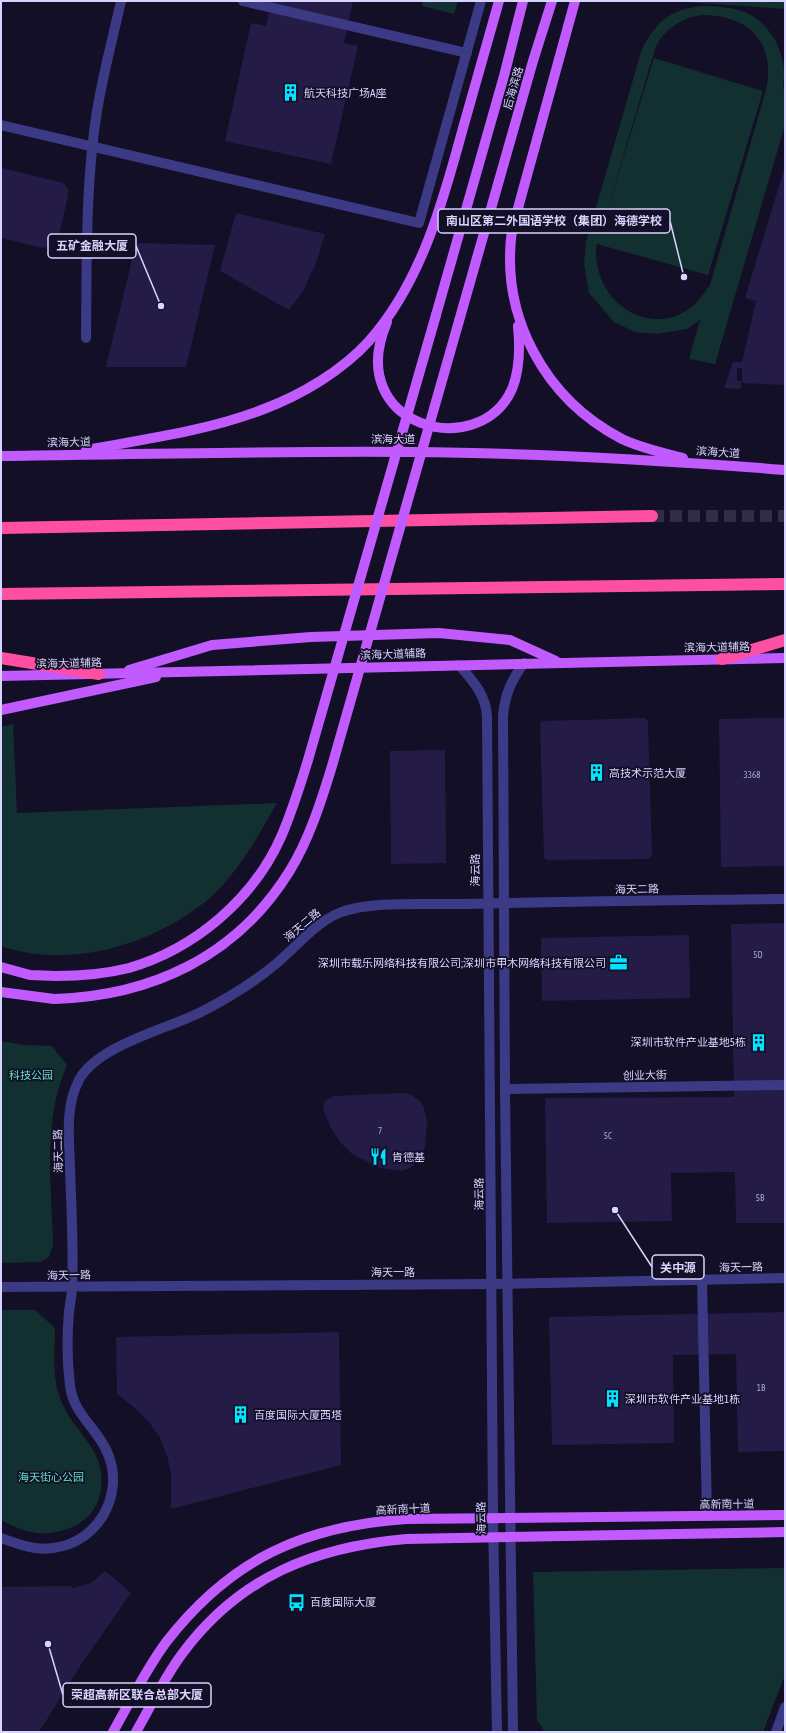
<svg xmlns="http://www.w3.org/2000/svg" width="786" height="1733" viewBox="0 0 786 1733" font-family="'Asap Condensed','Noto Sans SC',sans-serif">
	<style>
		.green { fill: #12302f; fill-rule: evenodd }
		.building { fill: #241b47 }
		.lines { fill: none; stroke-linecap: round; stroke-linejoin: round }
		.highway-tunnel { stroke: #312d47; stroke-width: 12; stroke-dasharray: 12 6; stroke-linecap: butt }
		.minor { stroke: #3d3a85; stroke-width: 10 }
		.major { stroke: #c25bff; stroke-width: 10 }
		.highway { stroke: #ff4fa3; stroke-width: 12 }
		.major-bridge { stroke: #c25bff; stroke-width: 10 }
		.labels { text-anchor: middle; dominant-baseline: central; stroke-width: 3.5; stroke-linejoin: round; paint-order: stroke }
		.number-label { font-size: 9px; fill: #aca6d1 }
		.street-label { font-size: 11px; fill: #d9d4ff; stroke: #130f26 }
		.poi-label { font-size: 11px; fill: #d9d4ff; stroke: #130f26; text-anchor: start }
		.park-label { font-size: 11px; fill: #5fe0c0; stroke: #130f26 }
		.leader { fill: none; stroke: #d9d4ff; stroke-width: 1.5 }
		.callout-dot { fill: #d9d4ff; stroke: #130f26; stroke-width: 1.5 }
		.callout { fill: #130f26; stroke: #d9d4ff; stroke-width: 1.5 }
		.callout-label { font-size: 12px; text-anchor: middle; font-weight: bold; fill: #d9d4ff }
	</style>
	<rect width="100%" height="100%" fill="#130f26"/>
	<g class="green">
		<polygon points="423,1 458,1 454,14 422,6"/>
		<polygon points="673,1 785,1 785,9"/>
		<path d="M702 6C715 6 727 7 739 10 767 18 784 47 784 75 784 80 783 85 783 90L785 85V125L715 364 689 359 700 320 687 329 657 334 635 332 614 322 589 293 584 263 586 242 641 52C654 23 670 9 702 6ZM701 15C747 15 774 39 767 86L710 285C704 293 698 302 690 308 660 331 620 316 604 285 598 273 594 257 597 244L708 275 763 91 654 58 604 220 656 46C666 28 681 18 701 15Z"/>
		<path d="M13 724 17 813 277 803C258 836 241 868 213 895 208 901 200 905 194 910 141 948 65 968 1 946V727Z"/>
		<path d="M1 1041 24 1045 52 1046 67 1065C42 1120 52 1187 53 1245L49 1257 40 1262 1 1263Z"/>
		<path d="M1 1310H35L55 1328C55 1350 52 1374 59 1395 71 1435 112 1448 99 1498 95 1512 83 1523 70 1528 45 1538 24 1533 1 1520Z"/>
		<polygon points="785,1568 785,1675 763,1732 545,1732 537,1720 533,1572"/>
	</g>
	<g class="building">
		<polygon points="271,1 353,1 344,43 358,46 331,164 225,141 251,23 266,26"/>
		<polygon points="785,166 785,385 742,383 742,368 737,368 737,381 741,381 741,389 724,388 733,362 742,362 756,301 745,298"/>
		<polygon points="1,168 60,182 65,185 68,189 68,196 58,240 54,245 43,248 1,238"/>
		<polygon points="236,213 325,234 316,263 303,291 289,310 220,271"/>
		<polygon points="136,243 215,245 186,367 106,367"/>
		<polygon points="645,718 648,722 652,856 648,859 546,860 544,857 540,724 542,721"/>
		<polygon points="785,718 785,866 721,867 719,721 720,719"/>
		<polygon points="445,750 446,863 391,864 390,751"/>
		<polygon points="785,923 785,1223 736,1223 735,1172 671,1173 672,1221 547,1223 545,1098 734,1097 731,924"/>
		<polygon points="689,935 690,998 542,1001 541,938"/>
		<polygon points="403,1093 410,1094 421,1102 424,1107 427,1123 425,1146 422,1156 410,1168 402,1171 380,1168 352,1154 340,1142 331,1128 323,1109 325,1101 333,1096"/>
		<polygon points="785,1312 785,1451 738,1452 736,1354 673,1355 674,1443 552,1445 549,1317"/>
		<polygon points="339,1332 341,1465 171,1509 171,1473 167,1456 160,1438 149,1422 135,1408 117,1394 116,1337"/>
		<polygon points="105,1571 131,1593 84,1660 39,1732 1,1732 1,1587 71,1586 73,1588 91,1583"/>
	</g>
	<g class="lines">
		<polyline class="highway-tunnel" points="652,516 785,516"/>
		<g class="minor">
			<polyline points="243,1 467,53"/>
			<polyline points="1,125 419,223 481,1"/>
			<path d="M86 338C87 263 85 186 97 111 103 74 113 37 121 1"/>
			<path d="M459 665C473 681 486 695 487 717L493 1518 497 1732"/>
			<polyline points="505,1089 785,1085"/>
			<polyline points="702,1279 707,1516"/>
			<polyline points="1,1287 492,1284 785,1278"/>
			<path d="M1 1538C18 1544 35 1551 53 1548 97 1543 125 1496 108 1454 98 1428 73 1415 70 1385 67 1362 67 1335 69 1312 70 1303 72 1295 72 1286 74 1246 71 1205 70 1166 69 1138 65 1106 79 1080 97 1046 164 1030 199 1013 227 999 253 983 277 963 297 946 315 923 339 913 370 900 430 905 465 904 572 901 678 900 785 899"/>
			<path d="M513 1732 505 1089 503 716C505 694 511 681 524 663"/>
			<polyline points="776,1732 785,1707"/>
		</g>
		<g class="major">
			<path d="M575 1 512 230C500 317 545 399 622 439 641 448 663 453 683 458"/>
			<polyline points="436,315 504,76 523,1"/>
			<polyline points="459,321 533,61 552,1"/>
			<path d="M387 322C342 427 479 463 512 389 520 370 520 347 518 326"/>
			<path d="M86 450C146 439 207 431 264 409 301 395 342 371 369 341 421 283 443 202 463 128 475 86 487 43 499 1"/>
			<path d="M1 456C138 454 274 451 411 452 536 453 661 460 785 470"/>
			<polyline points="129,670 212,645 311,637 439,633 510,640 556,661"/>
			<polyline points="1,676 785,658"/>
			<polyline points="1,710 156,677"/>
			<polyline points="1,967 30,975 56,976"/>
			<polyline points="1,992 54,999"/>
			<path d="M113 1732C130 1702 146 1669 167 1641 231 1559 304 1526 406 1519L785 1515"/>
			<path d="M136 1732C151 1706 164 1678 182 1654 239 1577 314 1547 406 1539L785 1532"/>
		</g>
		<g class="highway">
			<polyline points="1,528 652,516"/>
			<polyline points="1,594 785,584"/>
			<polyline points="1,658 99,674"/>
			<polyline points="722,659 785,640"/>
		</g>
		<g class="major-bridge">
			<path d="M56 976C81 976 105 974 129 968 194 949 253 900 281 837 292 812 300 786 308 760L436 315"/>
			<path d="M54 999C151 996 236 957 289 872 309 840 321 802 332 766L459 321"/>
		</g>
	</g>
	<defs>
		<symbol id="building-bare" viewBox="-9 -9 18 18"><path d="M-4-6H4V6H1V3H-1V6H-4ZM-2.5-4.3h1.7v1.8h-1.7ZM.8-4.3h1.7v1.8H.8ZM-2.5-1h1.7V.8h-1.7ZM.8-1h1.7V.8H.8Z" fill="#00e5ff" stroke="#130f26" stroke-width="2.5" paint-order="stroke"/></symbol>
		<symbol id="office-bare" viewBox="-9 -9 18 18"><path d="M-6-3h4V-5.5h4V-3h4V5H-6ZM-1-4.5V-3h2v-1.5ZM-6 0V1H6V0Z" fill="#00e5ff" stroke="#130f26" stroke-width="2.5" paint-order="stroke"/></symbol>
		<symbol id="restaurant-bare" viewBox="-9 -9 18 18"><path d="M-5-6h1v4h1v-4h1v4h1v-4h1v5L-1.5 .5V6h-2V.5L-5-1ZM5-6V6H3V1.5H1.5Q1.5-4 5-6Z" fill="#00e5ff" stroke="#130f26" stroke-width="2.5" paint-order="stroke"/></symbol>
		<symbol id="bus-bare" viewBox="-9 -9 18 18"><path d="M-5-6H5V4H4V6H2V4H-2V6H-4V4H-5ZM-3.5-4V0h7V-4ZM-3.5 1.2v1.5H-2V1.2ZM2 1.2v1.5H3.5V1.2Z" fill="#00e5ff" stroke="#130f26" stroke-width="2.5" paint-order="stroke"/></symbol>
	</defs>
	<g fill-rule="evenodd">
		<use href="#building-bare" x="278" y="80" width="25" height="25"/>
		<use href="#building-bare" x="584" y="760" width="25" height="25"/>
		<use href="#office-bare" x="606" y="950" width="25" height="25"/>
		<use href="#building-bare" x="746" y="1030" width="25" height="25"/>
		<use href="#restaurant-bare" x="366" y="1144" width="25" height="25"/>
		<use href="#building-bare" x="600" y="1386" width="25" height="25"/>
		<use href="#building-bare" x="228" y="1402" width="25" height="25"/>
		<use href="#bus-bare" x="284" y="1590" width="25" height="25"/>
	</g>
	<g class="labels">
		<g class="number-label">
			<text x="752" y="775">3368</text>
			<text x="758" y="955">5D</text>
			<text x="380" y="1131">7</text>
			<text x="608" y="1136">5C</text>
			<text x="760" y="1198">5B</text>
			<text x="761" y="1388">1B</text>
		</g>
		<g class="street-label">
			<text transform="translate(513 88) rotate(-74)">后海滨路</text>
			<text x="393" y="439">滨海大道</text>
			<text transform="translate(69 442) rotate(-1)">滨海大道</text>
			<text transform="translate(718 452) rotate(4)">滨海大道</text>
			<text transform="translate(717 647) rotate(-1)">滨海大道辅路</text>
			<text transform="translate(393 654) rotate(-2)">滨海大道辅路</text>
			<text transform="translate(69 663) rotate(-1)">滨海大道辅路</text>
			<text transform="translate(475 870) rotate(-90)">海云路</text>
			<text transform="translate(637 889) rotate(-1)">海天二路</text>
			<text transform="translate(302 925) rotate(-40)">海天二路</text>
			<text transform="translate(645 1075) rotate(-1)">创业大街</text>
			<text transform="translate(58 1151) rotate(-91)">海天二路</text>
			<text transform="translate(479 1194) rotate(-91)">海云路</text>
			<text transform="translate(741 1267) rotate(-1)">海天一路</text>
			<text x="393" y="1272">海天一路</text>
			<text transform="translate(69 1275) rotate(-1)">海天一路</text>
			<text transform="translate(727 1504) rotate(-1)">高新南十道</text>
			<text transform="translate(403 1509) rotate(-3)">高新南十道</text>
			<text transform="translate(481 1518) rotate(-91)">海云路</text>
		</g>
		<g class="poi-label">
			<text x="304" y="93">航天科技广场A座</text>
			<text x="609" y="773">高技术示范大厦</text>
			<text x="606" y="963" text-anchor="end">深圳市载乐网络科技有限公司;深圳市甲木网络科技有限公司</text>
			<text x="746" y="1042" text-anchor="end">深圳市软件产业基地5栋</text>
			<text x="392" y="1157">肯德基</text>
			<text x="625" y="1399">深圳市软件产业基地1栋</text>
			<text x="254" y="1415">百度国际大厦西塔</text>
			<text x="310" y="1602">百度国际大厦</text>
		</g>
		<g class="park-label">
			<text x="31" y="1075">科技公园</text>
			<text x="51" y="1477">海天街心公园</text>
		</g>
	</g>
	<path class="leader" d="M684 277L670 221M161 306L136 246M615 1210L652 1267M48 1644L63 1695"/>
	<g class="callout-dot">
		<circle cx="684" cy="277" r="4"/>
		<circle cx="161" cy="306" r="4"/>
		<circle cx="615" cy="1210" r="4"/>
		<circle cx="48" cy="1644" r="4"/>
	</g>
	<g class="callout">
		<rect x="438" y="209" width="232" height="24" rx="4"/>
		<rect x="48" y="234" width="88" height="24" rx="4"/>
		<rect x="652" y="1255" width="52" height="24" rx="4"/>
		<rect x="63" y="1683" width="148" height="24" rx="4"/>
	</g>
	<g class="callout-label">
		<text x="554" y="225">南山区第二外国语学校（集团）海德学校</text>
		<text x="92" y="250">五矿金融大厦</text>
		<text x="678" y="1272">关中源</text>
		<text x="137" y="1699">荣超高新区联合总部大厦</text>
	</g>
	<rect width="786" height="1733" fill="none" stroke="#d9d4ff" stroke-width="4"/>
</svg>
